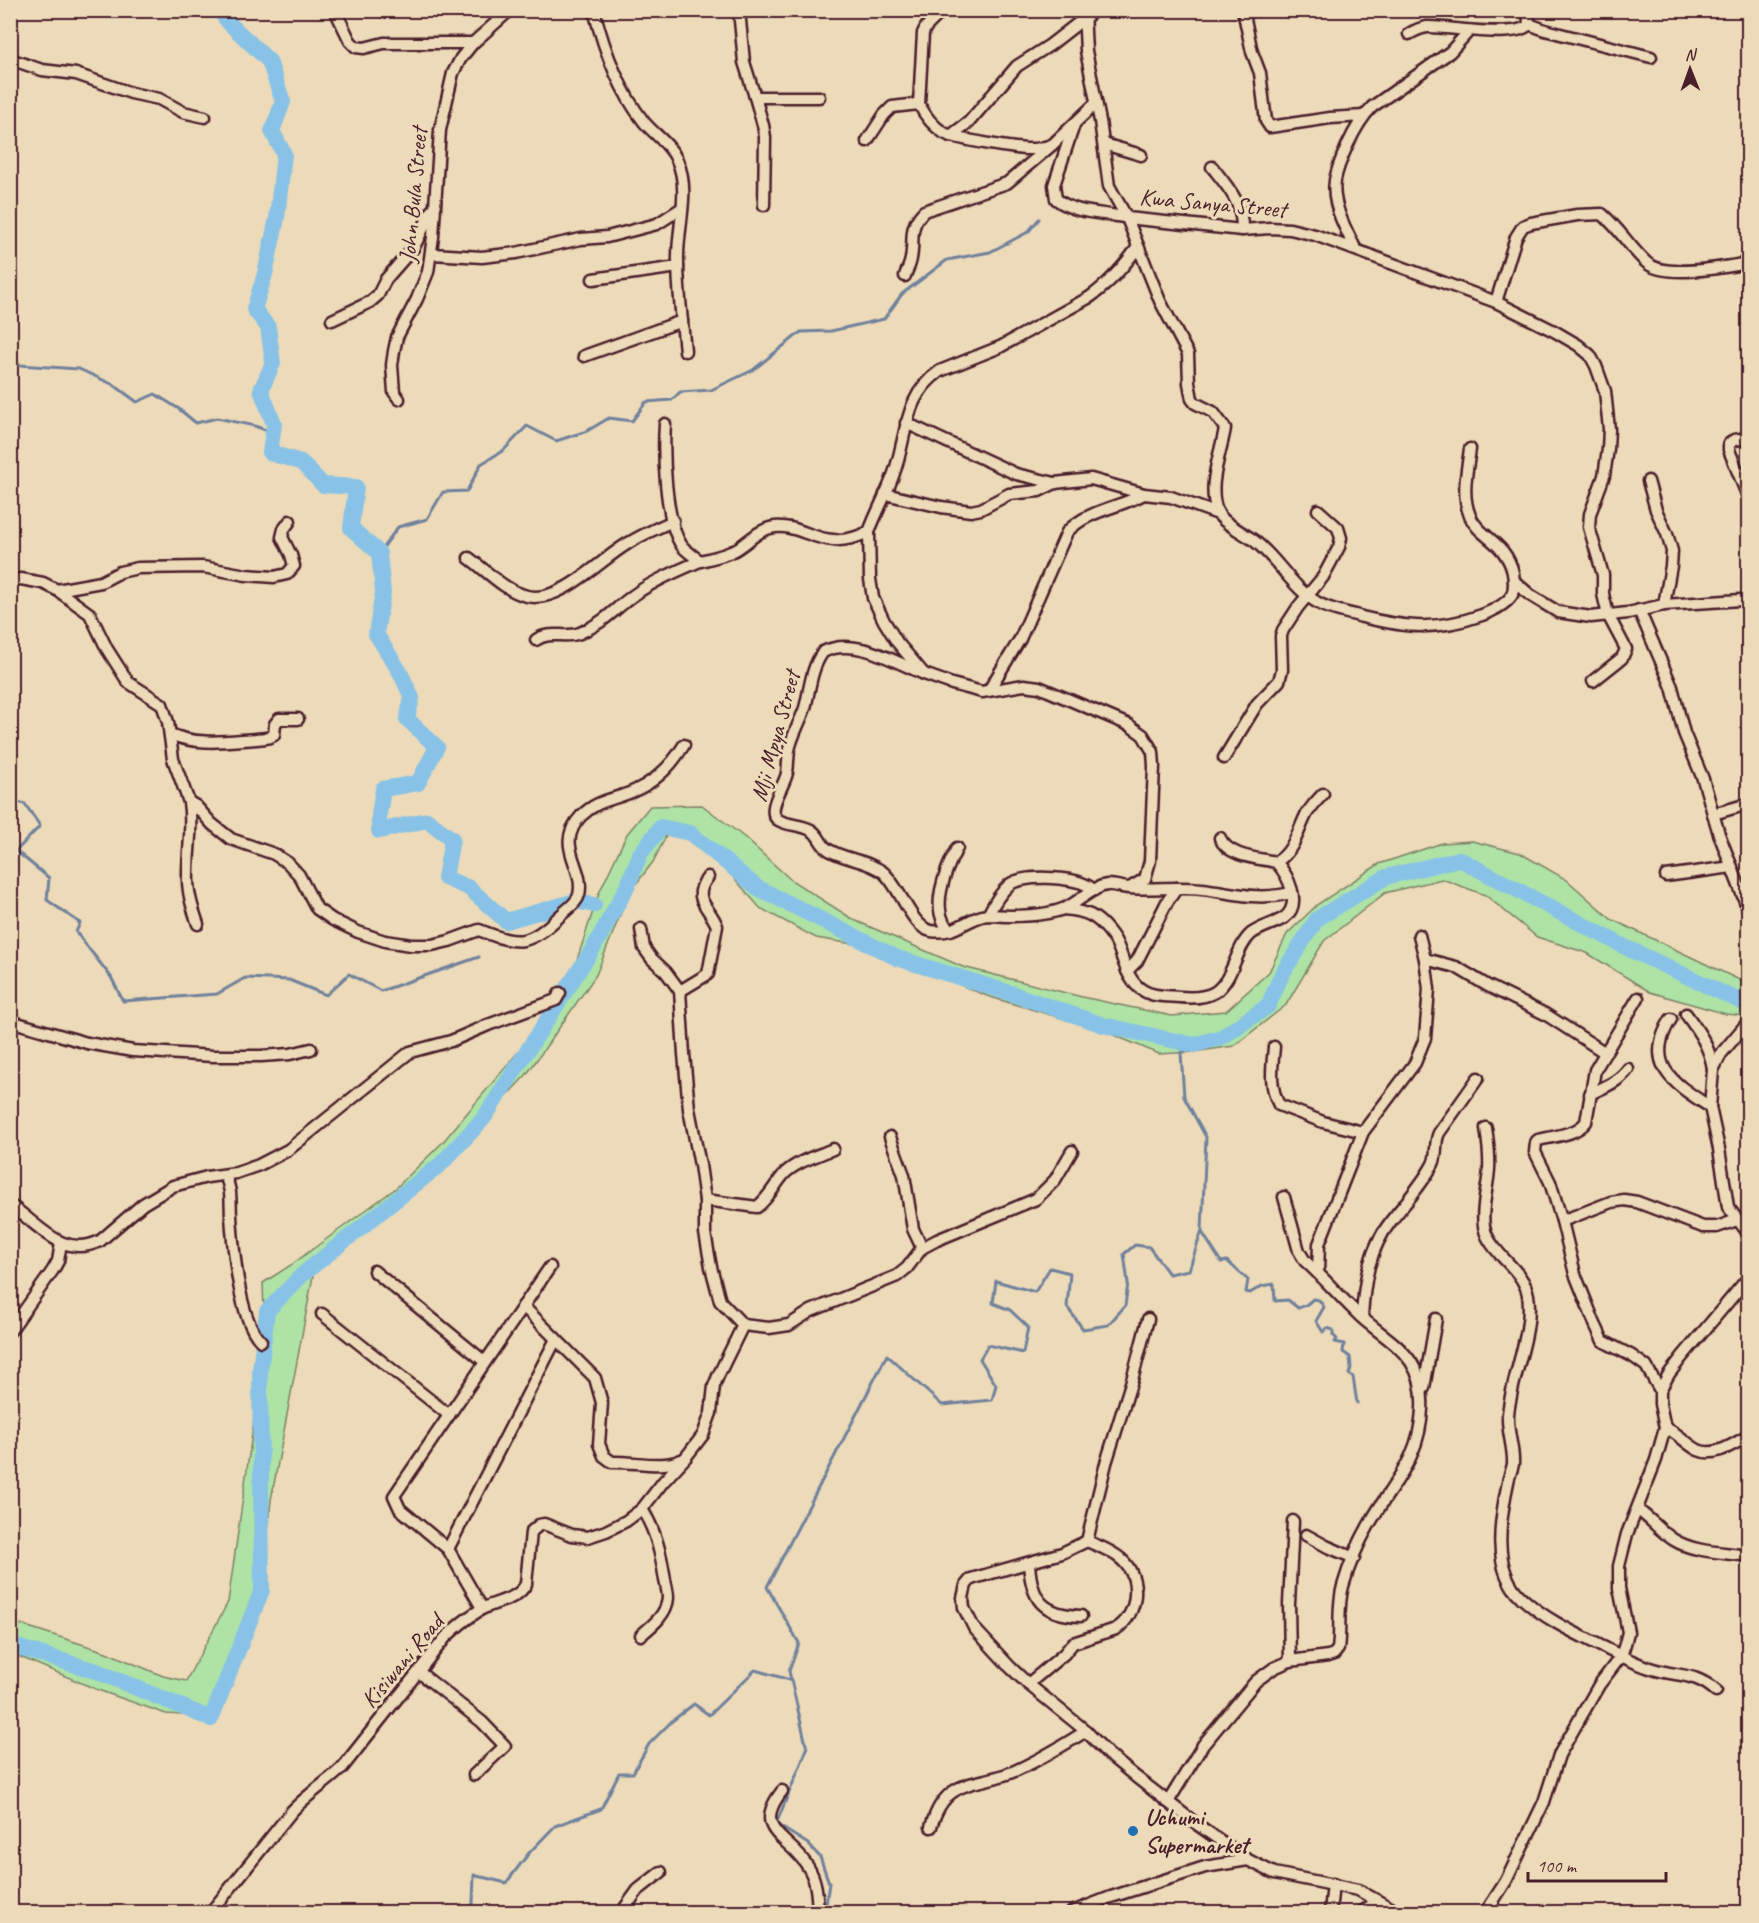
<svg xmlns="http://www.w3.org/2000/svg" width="1759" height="1923" viewBox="0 0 1759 1923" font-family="Caveat,sans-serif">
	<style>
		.green { fill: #aee3a5; stroke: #7c8168; stroke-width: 1.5 }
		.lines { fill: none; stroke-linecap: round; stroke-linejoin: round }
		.stream { stroke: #6f819c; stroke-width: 3 }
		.river { stroke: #88c3e7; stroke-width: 16 }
		.street-casing { stroke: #4a1f2b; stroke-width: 15 }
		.street { stroke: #eddab8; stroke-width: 10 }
		.poi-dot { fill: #1f6fb2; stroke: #eddab8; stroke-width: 2 }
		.labels { text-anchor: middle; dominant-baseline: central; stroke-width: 6; stroke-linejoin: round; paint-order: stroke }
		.street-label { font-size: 24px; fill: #4a1f2b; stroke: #eddab8 }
		.poi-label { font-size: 24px; font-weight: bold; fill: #4a1f2b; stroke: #eddab8; text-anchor: start }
	</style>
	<rect width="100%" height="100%" fill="#eddab8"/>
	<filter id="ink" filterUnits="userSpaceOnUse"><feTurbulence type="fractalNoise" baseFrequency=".0167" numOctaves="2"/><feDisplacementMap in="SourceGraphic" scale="12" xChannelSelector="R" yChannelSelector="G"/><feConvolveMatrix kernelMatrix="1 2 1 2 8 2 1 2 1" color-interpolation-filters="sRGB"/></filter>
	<g filter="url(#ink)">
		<polygon class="green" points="702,805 744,837 791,880 854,920 963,967 1082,997 1172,1016 1226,1011 1269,972 1287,934 1318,904 1379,864 1442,843 1472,841 1520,853 1567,880 1611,919 1748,984 1748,1016 1726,1014 1650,992 1587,953 1537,937 1485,895 1442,879 1385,893 1324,941 1286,1005 1234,1046 1193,1052 1159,1054 1104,1031 987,996 866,946 816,938 760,908 716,857 697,840 671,826 653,862 629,893 596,975 527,1074 460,1145 409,1190 316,1260 271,1500 262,1594 245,1643 215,1717 166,1714 98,1690 11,1653 10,1619 13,1622 106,1652 163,1676 186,1681 228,1602 265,1343 263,1283 291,1265 396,1188 442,1143 565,996 599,893 627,834 650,806"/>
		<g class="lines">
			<g class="stream">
				<polyline points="10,353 19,365 79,369 114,385 137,402 155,394 179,409 196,423 217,418 255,426 273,433"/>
				<polyline points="379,553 398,527 427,519 443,492 467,491 481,464 504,450 527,426 556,441 587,431 609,418 632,421 646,402 672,400 680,392 711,390 753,370 801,332 831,331 884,319 902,294 947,260 990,252 1028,232 1039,219"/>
				<polyline points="10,800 25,804 40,826 16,851 49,878 47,900 80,923 76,932 111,977 123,1001 217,994 245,978 289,980 326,995 349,974 381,991 479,957"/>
				<polyline points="1202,1232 1221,1262 1227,1261 1248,1280 1246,1292 1250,1293 1262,1286 1274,1284 1275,1301 1288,1300 1298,1308 1306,1305 1313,1299 1319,1300 1324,1307 1316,1321 1323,1332 1327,1328 1333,1330 1333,1335 1337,1339 1335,1342 1344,1344 1343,1352 1350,1357 1351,1368 1349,1374 1353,1377 1357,1403"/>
				<polyline points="464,1912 473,1904 474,1875 506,1883 529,1853 555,1826 601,1809 619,1773 633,1773 649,1744 672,1721 694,1704 709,1715 755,1670 790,1680"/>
				<polyline points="825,1912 829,1883 820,1857 808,1844 776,1824 807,1749 789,1671 799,1643 767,1587 887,1355 942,1405 992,1400 996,1385 980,1359 988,1345 1023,1353 1028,1327 1010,1310 993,1303 996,1281 1035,1292 1050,1268 1070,1273 1067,1307 1083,1329 1108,1325 1125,1306 1128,1283 1124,1254 1135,1245 1149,1247 1169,1274 1189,1270 1202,1230 1206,1137 1184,1097 1181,1053 1194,1045"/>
			</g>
			<g class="river">
				<polyline points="219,10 230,24 269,61 283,102 272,131 284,154 277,218 265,274 254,309 268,327 273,363 261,390 274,424 270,453 301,462 323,485 356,487 351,528 379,553 383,592 376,634 400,672 412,698 407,719 437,747 418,783 383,789 379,815 379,831 427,820 452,839 445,878 469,888 506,921 576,901 594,905"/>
				<polyline points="10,1645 96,1671 211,1719 262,1590 260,1371 267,1311 303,1274 441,1164 484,1118 594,947 628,885 640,854 661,827 690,833 758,888 897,958 1016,995 1103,1025 1194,1045 1222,1037 1268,1006 1282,974 1317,919 1386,877 1459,859 1629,949 1748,1005"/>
			</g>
			<defs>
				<g id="street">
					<polyline points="335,10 350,41 356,47 364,48 384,43 473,43"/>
					<path d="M594 10C604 50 619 90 644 122 655 135 670 144 677 160 691 191 677 227 678 260 678 290 682 320 685 351"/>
					<polyline points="739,10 744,62 755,97 819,97"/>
					<path d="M943 10 926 27 923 33 919 104C925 116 933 126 944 133 955 139 1019 150 1033 149 1039 149 1045 147 1051 145"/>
					<path d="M1084 10 1086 51 1100 121 1109 186 1127 218 1160 301 1188 354 1189 383 1192 399 1195 403 1213 412 1225 428C1221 454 1206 487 1218 513 1223 524 1247 534 1257 543 1280 562 1295 592 1322 605 1335 611 1349 613 1362 617 1408 628 1436 631 1482 615 1492 611 1506 605 1512 595 1515 588 1514 579 1513 573 1506 541 1479 538 1470 516 1461 495 1467 471 1470 449"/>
					<polyline points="1243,10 1252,52 1260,73 1266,121 1270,127 1330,118 1364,116"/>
					<polyline points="1529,24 1545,30 1651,57"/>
					<path d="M1409 34C1414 31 1420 28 1427 27 1447 26 1518 40 1529 24L1528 10"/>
					<polyline points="10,59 42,70 76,74 131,93 159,99 183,112 205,117"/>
					<polyline points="755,97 763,125 765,137 764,205"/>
					<path d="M1074 125 1054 185 1056 199C1077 215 1103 212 1127 218L1242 230 1270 228 1290 229 1315 235 1496 302 1554 331 1578 345 1590 355 1596 366 1605 391 1609 429 1608 449 1604 476 1590 514 1589 527 1603 575V594L1608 615 1626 649 1622 658 1593 681"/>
					<polyline points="950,136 969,122 1017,66 1050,45 1095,10"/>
					<polyline points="867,141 884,115 892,107 919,104"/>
					<polyline points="1104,144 1141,155"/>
					<path d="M1212 167C1228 187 1243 203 1242 230"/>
					<path d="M1356 250C1346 230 1331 204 1335 180 1337 169 1342 157 1347 146 1354 131 1361 118 1372 107L1450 52 1469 31"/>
					<polyline points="432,254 482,257 516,253 581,239 607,237 657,224 682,208"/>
					<path d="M905 276C906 272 909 267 910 263 916 242 906 229 924 211L1007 183 1052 145 1096 103"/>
					<polyline points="593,279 678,267"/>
					<path d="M1496 302 1516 237 1523 226 1531 223 1577 215 1602 214C1620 229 1630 248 1647 263 1665 279 1725 267 1748 263"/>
					<polyline points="332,320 370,302 378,295 386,279 414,247 432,210"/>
					<polyline points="584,356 682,321"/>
					<polyline points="399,399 394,392 392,365 394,351 397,337 417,299 428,272 433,237 440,130 453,73 461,58 473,43 510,10"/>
					<polyline points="906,423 1016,474 1055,483 1091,479 1144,494 1171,497 1218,514"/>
					<path d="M665 424C663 453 665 522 682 546 687 552 694 556 700 561 712 558 724 556 735 550 749 542 758 529 775 527 796 525 813 539 833 540 846 541 857 537 869 532 876 513 886 495 893 476 908 437 902 397 940 371L1000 347 1090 297C1110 283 1124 266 1138 247L1137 244"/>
					<polyline points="1748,438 1734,440 1729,444 1729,450 1748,497"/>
					<polyline points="1648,481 1656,510 1667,534 1672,551 1671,566 1664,605"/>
					<polyline points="885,494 941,507 971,511 981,509 1009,494 1039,491 1055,483"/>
					<polyline points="869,532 870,579 873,598 884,621 897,642 924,674 952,684 982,692 1024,685 1039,687 1129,725 1143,735 1153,752 1154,766 1150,861 1145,879 1131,887"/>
					<path d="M469 558C487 571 505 591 527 596 560 604 600 560 627 544 641 535 657 528 673 521"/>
					<path d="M10 580 21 579 43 583 57 590 90 614 107 649 128 682 162 704 168 722 173 759 189 802 196 806 212 824 231 839 274 854 288 863 299 875 317 909 333 920 358 932 385 941 411 945H432L449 941 479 930C520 946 528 946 561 915 567 909 577 903 579 895 586 867 553 846 581 816 598 799 614 800 634 791 657 781 672 765 684 745"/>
					<polyline points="1514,581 1530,595 1558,612 1591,617 1628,613 1664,605 1741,600 1748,602"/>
					<polyline points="57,590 101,582 120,572 138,568 203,567 246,575 274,577 287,574 294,566 291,555 282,537 284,529 290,521"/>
					<polyline points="1639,610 1672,687 1684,733 1703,779 1719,834 1748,909"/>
					<path d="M536 640C550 630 565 639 580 633 601 624 610 614 626 601 648 583 675 572 700 561"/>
					<path d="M924 674C895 662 854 636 823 652 811 668 810 689 805 708 800 722 792 736 789 750 788 758 788 766 787 773 785 785 766 809 777 819 786 826 801 824 811 830 820 835 820 845 829 850 846 860 867 860 883 872 900 886 911 927 931 931 957 935 966 918 987 915 995 915 1002 916 1010 916 1027 916 1047 915 1063 909 1079 903 1091 887 1107 885 1114 884 1122 888 1129 888 1153 890 1178 886 1202 889 1236 893 1256 901 1292 893"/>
					<path d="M989 690 1020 639 1067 532C1087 510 1119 508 1144 494"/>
					<path d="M170 734C198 746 226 741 256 739 264 738 268 739 274 735L275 724 279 719H298"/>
					<polyline points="1224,758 1257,704 1279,681 1282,670 1281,636 1283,630 1298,607 1323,577 1339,547 1341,538 1338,528 1318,510"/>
					<path d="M189 802C193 828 188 848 188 873 187 891 192 907 198 924"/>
					<polyline points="1713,814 1748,804"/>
					<path d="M1276 862C1294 852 1298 830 1307 813 1312 806 1317 800 1323 794"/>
					<polyline points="1666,876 1732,867"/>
					<path d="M1063 909C1072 910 1082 911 1090 915 1102 921 1115 937 1119 949 1125 964 1128 982 1144 991 1154 997 1168 996 1180 997 1191 998 1205 998 1215 992 1234 979 1235 948 1251 934 1260 927 1274 924 1284 918 1303 904 1288 875 1276 862 1258 858 1228 857 1220 838"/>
					<path d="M988 915C993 905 1000 893 1009 885 1021 874 1073 877 1086 885 1089 886 1091 888 1094 890"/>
					<polyline points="641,929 644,948 652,959 666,972 680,991 684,1054 689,1109 700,1165 705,1200 705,1233 711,1267 720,1301 743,1325 769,1328 789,1325 811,1311 897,1276 907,1268 922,1248 937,1240 1036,1199 1055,1180 1072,1151"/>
					<path d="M950 930C928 911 946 869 957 848"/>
					<polyline points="1425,959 1456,967 1488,986 1545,1014 1604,1052"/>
					<polyline points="1127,971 1137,961 1167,902 1177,888"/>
					<path d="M680 991 708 974 717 926C710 907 690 899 708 877"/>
					<path d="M1638 998 1595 1070 1586 1122C1576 1135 1554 1136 1538 1140L1536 1142 1535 1152 1550 1182 1562 1221 1575 1274 1595 1324 1603 1341 1632 1356 1646 1366 1660 1390"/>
					<path d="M1686 1014C1699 1032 1710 1047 1713 1069"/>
					<path d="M1671 1019C1642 1065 1675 1084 1710 1107L1719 1149 1728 1207 1748 1233"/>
					<polyline points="10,1021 87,1043 133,1051 213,1056 261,1056 290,1054 311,1049"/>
					<path d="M1274 1047C1272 1067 1269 1086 1279 1105L1323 1122 1363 1132"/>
					<path d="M1590 1094C1604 1087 1619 1082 1628 1069"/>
					<polyline points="1710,1107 1713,1070 1721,1054 1748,1022"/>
					<path d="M1486 1128C1488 1142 1490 1155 1489 1169 1488 1189 1478 1217 1487 1236 1497 1258 1524 1271 1528 1295 1534 1331 1511 1377 1508 1415 1507 1432 1514 1448 1513 1464 1512 1470 1509 1476 1508 1482 1500 1519 1491 1570 1522 1598 1546 1620 1575 1633 1603 1647 1619 1655 1636 1664 1653 1669 1678 1677 1695 1672 1716 1691"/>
					<polyline points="890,1137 904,1175 913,1229 922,1248"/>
					<path d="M225 1176C232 1189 230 1201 231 1216 233 1246 239 1321 261 1341"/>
					<path d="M705 1200 757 1207C769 1198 775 1184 785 1173 798 1161 817 1156 833 1149"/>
					<path d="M10 1205C40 1225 62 1259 100 1241L143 1204 173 1186 207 1177 236 1173 259 1165 288 1150 410 1052 451 1041 488 1025 556 1000 560 993"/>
					<polyline points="1562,1221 1611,1202 1624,1200 1637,1202 1703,1227 1717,1227 1737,1220"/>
					<polyline points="374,1271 485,1362"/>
					<polyline points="1318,1272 1319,1244 1363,1132 1415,1063 1425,1038 1429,989 1425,959 1419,935"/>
					<path d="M523 1306 595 1378 602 1403 599 1444 604 1456 612 1462C634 1461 662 1469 681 1460"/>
					<polyline points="322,1314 449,1415"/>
					<path d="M1362 1317C1364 1282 1369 1249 1391 1221 1405 1203 1422 1185 1433 1164 1438 1154 1434 1143 1439 1133L1478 1078"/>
					<polyline points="1148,1319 1132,1380 1106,1463 1087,1541 1062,1553 971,1579 966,1585 963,1598 964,1608 974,1628 1010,1667 1028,1684 1086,1731 1108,1754 1136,1777 1195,1823 1248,1860 1274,1873 1358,1890 1398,1912"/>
					<polyline points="10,1331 53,1270 58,1261 61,1243"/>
					<polyline points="1424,1388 1436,1319"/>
					<path d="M1665 1428C1679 1433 1686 1444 1698 1450 1715 1458 1735 1443 1748 1436"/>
					<path d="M1638 1510C1651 1519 1661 1532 1674 1540 1695 1553 1725 1552 1748 1556"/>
					<polyline points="1306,1535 1326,1546 1354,1558"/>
					<polyline points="448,1549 556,1339"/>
					<path d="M1029 1563C1031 1599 1042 1615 1081 1616"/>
					<polyline points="482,1608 448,1549 400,1509 394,1496 550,1267"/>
					<path d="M641 1635C652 1626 667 1614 668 1598 668 1592 666 1585 665 1580 661 1554 656 1531 642 1509"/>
					<polyline points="1290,1661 1289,1604 1293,1521"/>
					<polyline points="419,1672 482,1722 505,1746 474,1775"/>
					<path d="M1028 1684 1064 1654 1073 1643 1116 1629C1139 1614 1142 1577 1121 1559 1111 1550 1098 1546 1087 1541"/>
					<path d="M782 1791C750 1832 790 1836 808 1867 817 1881 817 1896 818 1912"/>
					<path d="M1168 1802 1203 1745 1256 1681 1274 1668 1290 1661 1328 1656 1334 1654 1338 1649C1341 1628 1337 1606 1343 1586 1349 1565 1359 1542 1370 1523 1393 1482 1420 1459 1422 1409 1423 1392 1421 1377 1411 1362 1398 1343 1376 1331 1360 1316 1341 1298 1325 1279 1305 1261L1299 1251 1284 1197"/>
					<path d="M931 1827C946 1774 979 1788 1017 1770 1041 1759 1064 1745 1086 1731"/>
					<path d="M211 1912 292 1811C307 1795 326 1783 342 1768L445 1638C456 1627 467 1618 480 1610 495 1601 517 1601 526 1584L531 1532 539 1525 544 1524 572 1535 588 1537 606 1531 626 1521 642 1509 663 1482 686 1457 703 1435 711 1413 714 1386 718 1376 743 1325"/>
					<polyline points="622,1912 638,1890 661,1872"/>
					<polyline points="1072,1912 1111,1897 1205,1867 1248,1860"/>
					<polyline points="1330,1912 1333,1884"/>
					<polyline points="1362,1912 1377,1901"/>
					<polyline points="1486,1912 1506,1881 1544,1802 1559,1755 1599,1685 1621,1656 1625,1644 1628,1632 1619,1588 1619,1566 1627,1534 1656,1460 1665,1428 1660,1404 1660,1390 1669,1374 1682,1357 1748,1278"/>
				</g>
			</defs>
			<use href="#street" class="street-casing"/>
			<use href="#street" class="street"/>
		</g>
	</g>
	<circle class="poi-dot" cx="1133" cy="1831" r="6"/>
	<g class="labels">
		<g class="street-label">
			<text transform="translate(413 195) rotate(-85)">John Bula Street</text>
			<text transform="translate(1213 203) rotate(5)">Kwa Sanya Street</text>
			<text transform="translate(775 736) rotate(-75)">Mji Mpya Street</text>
			<text transform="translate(402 1661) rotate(-50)">Kisiwani Road</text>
		</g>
		<g class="poi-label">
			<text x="1145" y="1817">Uchumi<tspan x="1145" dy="28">Supermarket</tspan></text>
		</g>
	</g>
	<rect width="1759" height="1923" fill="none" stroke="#eddab8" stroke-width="36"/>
	<rect x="18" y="18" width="1723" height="1887" fill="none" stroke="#4a1f2b" stroke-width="2" filter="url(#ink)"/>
	<g transform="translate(1690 69) rotate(359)" stroke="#eddab8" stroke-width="4.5" paint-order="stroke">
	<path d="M0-4.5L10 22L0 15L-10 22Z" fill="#4a1f2b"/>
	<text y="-9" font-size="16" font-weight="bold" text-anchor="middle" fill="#4a1f2b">N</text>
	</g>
	<path d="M1528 1872v9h138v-9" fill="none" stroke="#4a1f2b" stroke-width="3"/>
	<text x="1537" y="1872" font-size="18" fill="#4a1f2b" stroke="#eddab8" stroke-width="4.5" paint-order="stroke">100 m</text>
</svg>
